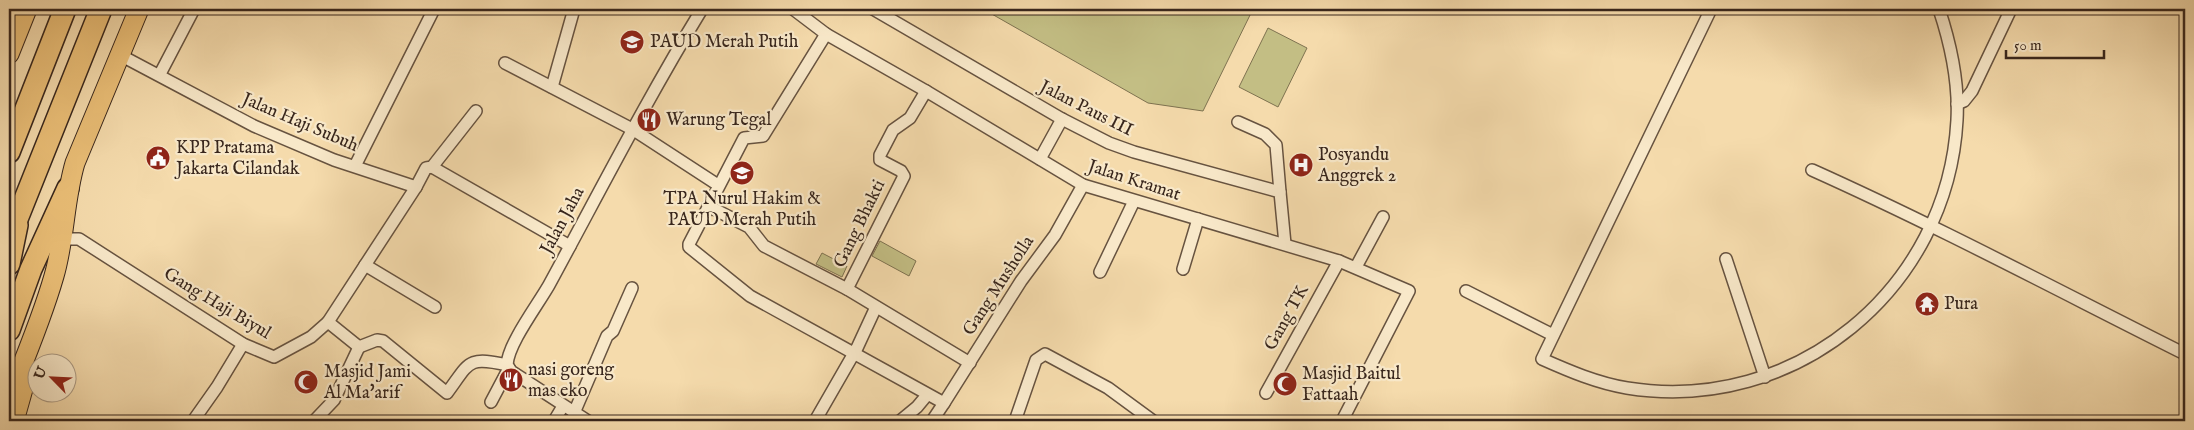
<svg xmlns="http://www.w3.org/2000/svg" width="2194" height="430" viewBox="0 0 2194 430" font-family="'IM FELL English',serif">
	<style>
		.green { fill: #c3be84; stroke: #7e7250 }
		.lines { fill: none; stroke-linecap: round; stroke-linejoin: round }
		.minor-casing { stroke: #675340; stroke-width: 14 }
		.trunk-casing { stroke: #38261c; stroke-width: 21 }
		.motorway-casing { stroke: #38261c; stroke-width: 24 }
		.minor { stroke: #f8e8c9; stroke-width: 11 }
		.trunk { stroke: #eabe76; stroke-width: 19 }
		.motorway { stroke: #eabe76; stroke-width: 21 }
		.labels { text-anchor: middle; dominant-baseline: central; stroke-width: 4.5; stroke-linejoin: round; paint-order: stroke }
		.poi-label { font-size: 18px; fill: #38261c; stroke: #f8e8c9; text-anchor: start }
		.street-label { font-size: 18px; fill: #38261c; stroke: #f8e8c9 }
	</style>
	<rect width="100%" height="100%" fill="#f5dbac"/>
	<filter id="stains"><feTurbulence type="fractalNoise" baseFrequency=".004" numOctaves="4"/><feColorMatrix values="0 0 0 0 .2 0 0 0 0 .09 0 0 0 0 .02 0 0 0 .5 -.17"/></filter>
	<radialGradient id="worn" r=".72"><stop offset=".6" stop-color="#630" stop-opacity="0"/><stop offset="1" stop-color="#630" stop-opacity=".3"/></radialGradient>
	<g class="green">
		<polygon points="983,9 1253,9 1203,111 1148,103"/>
		<polygon points="1268,28 1307,48 1278,107 1239,87"/>
		<polygon points="880,241 916,261 909,276 872,256"/>
		<polygon points="822,253 847,266 842,277 816,264"/>
	</g>
	<g class="lines">
		<defs>
			<g id="minor">
				<polyline points="793,9 826,34 926,91 1083,185 1339,261 1409,291 1342,421"/>
				<polyline points="873,9 1062,119 1109,143 1134,152 1280,192 1285,244"/>
				<path d="M1711 9 1542 359C1569 371 1597 383 1627 388 1795 415 1948 289 1957 120 1959 82 1951 45 1939 9"/>
				<polyline points="826,34 763,136 744,138 689,244 689,247 750,296 944,403 1021,281 1055,235 1083,185"/>
				<polyline points="120,55 254,126 334,160 416,187"/>
				<polyline points="505,63 632,129 718,185"/>
				<polyline points="160,74 194,9"/>
				<polyline points="552,87 574,9"/>
				<polyline points="926,91 910,118 893,130 880,155 880,160 901,171 904,176 847,289 970,363"/>
				<polyline points="1957,104 1964,101 1972,91 2011,9"/>
				<polyline points="1238,122 1265,134 1276,145 1280,192"/>
				<polyline points="1040,159 1062,119"/>
				<polyline points="355,166 434,9"/>
				<polyline points="432,167 570,246"/>
				<path d="M1812 170C1939 227 2061 292 2185 354"/>
				<polyline points="708,206 749,227 764,246 847,289"/>
				<polyline points="63,239 79,239 243,344 274,357 311,337 328,322 416,187 426,168 432,167 476,111"/>
				<polyline points="1726,259 1765,377"/>
				<polyline points="365,265 435,307"/>
				<polyline points="1356,267 1383,217"/>
				<polyline points="1183,269 1198,219"/>
				<polyline points="1100,272 1134,201"/>
				<polyline points="1466,291 1553,335"/>
				<polyline points="328,322 359,347"/>
				<path d="M359 347 377 340 383 341 447 393C470 362 467 356 507 365"/>
				<polyline points="1266,393 1339,261"/>
				<polyline points="491,402 509,368"/>
				<polyline points="574,413 607,336 613,331 632,288"/>
				<polyline points="193,421 217,387 243,344"/>
				<polyline points="314,421 334,400 359,347"/>
				<polyline points="554,421 563,406"/>
				<path d="M588 421 511 371 507 365C508 344 537 306 549 285 599 193 647 99 702 9"/>
				<polyline points="815,421 857,348 876,307"/>
				<polyline points="900,421 917,407 927,395"/>
				<polyline points="932,421 944,403"/>
				<polyline points="1015,421 1036,360 1045,354 1108,388 1153,421"/>
			</g>
			<g id="trunk">
				<polyline points="9,54 27,9"/>
				<path d="M9 398C25 358 42 318 54 276 65 239 64 200 75 163L139 9"/>
				<polyline points="14,421 25,382"/>
			</g>
			<g id="motorway">
				<polyline points="9,152 65,9"/>
				<polyline points="9,239 101,9"/>
				<polyline points="9,264 17,225"/>
				<polyline points="9,330 31,269 68,188"/>
			</g>
		</defs>
		<use href="#minor" class="minor-casing"/>
		<use href="#trunk" class="trunk-casing"/>
		<use href="#motorway" class="motorway-casing"/>
		<use href="#minor" class="minor"/>
		<use href="#trunk" class="trunk"/>
		<use href="#motorway" class="motorway"/>
	</g>
	<defs>
		<symbol id="school-disc" viewBox="-11 -11 22 22"><circle r="9.5" fill="#8f2418" stroke="#f8e8c9"/><path d="M0-5L7-2L0 1L-7-2ZM-4 1L0 2.5L4 1V4Q0 6-4 4Z" fill="#fff"/></symbol>
		<symbol id="restaurant-disc" viewBox="-11 -11 22 22"><circle r="9.5" fill="#8f2418" stroke="#f8e8c9"/><path d="M-5-6h1v4h1v-4h1v4h1v-4h1v5L-1.5 .5V6h-2V.5L-5-1ZM5-6V6H3V1.5H1.5Q1.5-4 5-6Z" fill="#fff"/></symbol>
		<symbol id="civic-disc" viewBox="-11 -11 22 22"><circle r="9.5" fill="#8f2418" stroke="#f8e8c9"/><path d="M-.6-6.5H3V-4.5H.6V-3L4-1V1h2V6H-6V1h2V-1L-.6-3ZM-1.2 2.5V6h2.4V2.5Z" fill="#fff"/></symbol>
		<symbol id="hospital-disc" viewBox="-11 -11 22 22"><circle r="9.5" fill="#8f2418" stroke="#f8e8c9"/><path d="M-5-5h3v3.5h4V-5h3V5h-3V1.5h-4V5h-3Z" fill="#fff"/></symbol>
		<symbol id="temple-disc" viewBox="-11 -11 22 22"><circle r="9.5" fill="#8f2418" stroke="#f8e8c9"/><path d="M0-6L5-2H3V0L6.5 2.5H4V6H1.5V3h-3V6H-4V2.5H-6.5L-3 0V-2H-5Z" fill="#fff"/></symbol>
		<symbol id="mosque-disc" viewBox="-11 -11 22 22"><circle r="9.5" fill="#8f2418" stroke="#f8e8c9"/><path d="M3.5-4.9A6 6 0 1 0 3.5 4.9A5 5 0 1 1 3.5-4.9Z" fill="#fff"/></symbol>
	</defs>
	<g fill-rule="evenodd">
		<use href="#school-disc" x="618" y="28" width="28" height="28"/>
		<use href="#restaurant-disc" x="635" y="106" width="28" height="28"/>
		<use href="#civic-disc" x="144" y="144" width="28" height="28"/>
		<use href="#hospital-disc" x="1287" y="151" width="28" height="28"/>
		<use href="#school-disc" x="728" y="159" width="28" height="28"/>
		<use href="#temple-disc" x="1913" y="290" width="28" height="28"/>
		<use href="#restaurant-disc" x="497" y="366" width="28" height="28"/>
		<use href="#mosque-disc" x="292" y="368" width="28" height="28"/>
		<use href="#mosque-disc" x="1271" y="370" width="28" height="28"/>
	</g>
	<g class="labels">
		<g class="poi-label">
			<text x="650" y="42">PAUD Merah Putih</text>
			<text x="666" y="120">Warung Tegal</text>
			<text x="176" y="148">KPP Pratama<tspan x="176" dy="21">Jakarta Cilandak</tspan></text>
			<text x="1318" y="155">Posyandu<tspan x="1318" dy="21">Anggrek 2</tspan></text>
			<text x="742" y="199" text-anchor="middle">TPA Nurul Hakim &amp;<tspan x="742" dy="21">PAUD Merah Putih</tspan></text>
			<text x="1944" y="304">Pura</text>
			<text x="528" y="370">nasi goreng<tspan x="528" dy="21">mas eko</tspan></text>
			<text x="324" y="372">Masjid Jami<tspan x="324" dy="21">Al Ma'arif</tspan></text>
			<text x="1302" y="374">Masjid Baitul<tspan x="1302" dy="21">Fattaah</tspan></text>
		</g>
		<g class="street-label">
			<text transform="translate(1086 109) rotate(27)">Jalan Paus III</text>
			<text transform="translate(300 123) rotate(23)">Jalan Haji Subuh</text>
			<text transform="translate(1134 181) rotate(18)">Jalan Kramat</text>
			<text transform="translate(563 221) rotate(-62)">Jalan Jaha</text>
			<text transform="translate(860 224) rotate(-64)">Gang Bhakti</text>
			<text transform="translate(999 286) rotate(-57)">Gang Musholla</text>
			<text transform="translate(217 304) rotate(31)">Gang Haji Biyul</text>
			<text transform="translate(1287 318) rotate(-61)">Gang TK</text>
		</g>
	</g>
	<rect width="2194" height="430" fill="none" stroke="#f5dbac" stroke-width="30"/>
	<rect x="10" y="10" width="2174" height="410" fill="none" stroke="#38261c" stroke-width="2.5"/>
	<rect x="15" y="15" width="2164" height="400" fill="none" stroke="#38261c"/>
	<g transform="translate(52 378) rotate(294)"><circle r="24" fill="#f8e8c9" stroke="#ab9a84"/>
	<path d="M0-4L9 19L0 12L-9 19Z" fill="#8f2418"/>
	<text y="-8" font-size="14" font-weight="bold" text-anchor="middle" fill="#38261c">U</text>
	</g>
	<path d="M2006 50v8h98v-8" fill="none" stroke="#38261c" stroke-width="2.5"/>
	<text x="2014" y="50" font-size="15" fill="#38261c" stroke="#f8e8c9" stroke-width="4" paint-order="stroke">50 m</text>
	<rect width="100%" height="100%" filter="url(#stains)"/>
	<rect width="100%" height="100%" fill="url(#worn)"/>
</svg>
